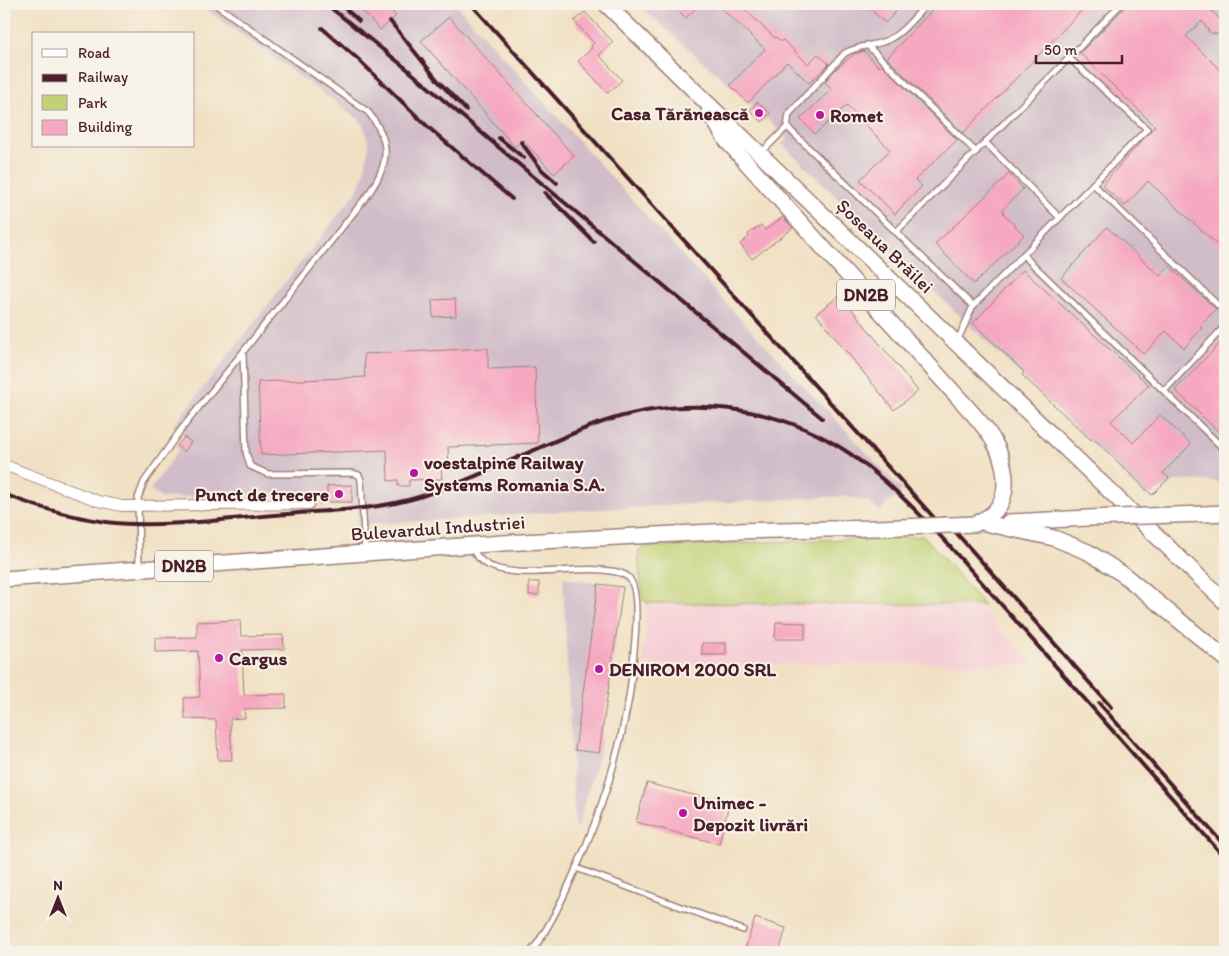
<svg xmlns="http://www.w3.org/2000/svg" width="1229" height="956" viewBox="0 0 1229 956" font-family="Itim,sans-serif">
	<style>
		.built { fill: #f6cfd6 }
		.industrial { fill: #d1bdc9 }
		.green { fill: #c1d275; stroke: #867850 }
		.building { fill: #f6a8c1 }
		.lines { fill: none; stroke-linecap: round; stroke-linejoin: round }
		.service-casing { stroke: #9e8078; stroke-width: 8 }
		.minor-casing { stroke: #9e8078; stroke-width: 12 }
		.primary-casing { stroke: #9e8078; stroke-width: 18 }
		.service { stroke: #fff; stroke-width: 5 }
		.minor { stroke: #fff; stroke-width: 10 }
		.primary { stroke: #fff; stroke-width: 15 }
		.rail { stroke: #4a1f2b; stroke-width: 4 }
		.primary-bridge-casing { stroke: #9e8078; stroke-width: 18; stroke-linecap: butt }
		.primary-bridge { stroke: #fff; stroke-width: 15 }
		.poi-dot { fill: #b5179e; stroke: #f7f3e8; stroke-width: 2 }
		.labels { text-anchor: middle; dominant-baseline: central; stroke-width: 4; stroke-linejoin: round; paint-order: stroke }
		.shield { fill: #f7f3e8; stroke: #7e5f64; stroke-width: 1 }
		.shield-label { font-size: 18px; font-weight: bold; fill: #4a1f2b }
		.poi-label { font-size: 19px; font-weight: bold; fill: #4a1f2b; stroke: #f7f3e8; text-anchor: start }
		.street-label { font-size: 19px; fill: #4a1f2b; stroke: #f7f3e8 }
	</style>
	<rect width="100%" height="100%" fill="#f7f3e8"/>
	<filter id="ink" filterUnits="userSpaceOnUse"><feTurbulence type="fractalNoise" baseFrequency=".02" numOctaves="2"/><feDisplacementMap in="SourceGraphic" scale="10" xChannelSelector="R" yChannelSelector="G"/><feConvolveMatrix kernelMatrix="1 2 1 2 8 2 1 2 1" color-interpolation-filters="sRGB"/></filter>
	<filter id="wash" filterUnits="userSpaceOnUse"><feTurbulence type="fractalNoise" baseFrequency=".0096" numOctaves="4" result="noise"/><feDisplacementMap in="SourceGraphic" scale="20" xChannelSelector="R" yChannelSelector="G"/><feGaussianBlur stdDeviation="1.12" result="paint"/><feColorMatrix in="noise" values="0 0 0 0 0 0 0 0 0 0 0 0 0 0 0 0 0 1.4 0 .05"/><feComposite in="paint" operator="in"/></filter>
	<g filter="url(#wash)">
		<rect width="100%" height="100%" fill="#f1e1c4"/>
		<polygon class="built" points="647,603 977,606 1033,664 643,664"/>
		<g class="industrial">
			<polygon points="199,4 455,4 717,294 902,490 880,511 869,502 844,496 584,510 363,525 358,525 358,505 321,506 320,491 161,498 150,490 179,449 176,447 185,435 173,426 356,192 364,173 369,145 364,127 360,120"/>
			<polygon points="638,4 1225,4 1225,482 1179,480 1146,496 782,144 788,139 766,118 762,122 750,110 753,106"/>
			<polygon points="563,578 623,587 599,753 577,829 575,829"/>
		</g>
		<polygon class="green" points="924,536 984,605 647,603 643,600 638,559 639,550 644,547"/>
		<g id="blocks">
			<g class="building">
				<polygon points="356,4 385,4 396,16 380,30"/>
				<polygon points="672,4 700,4 686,18"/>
				<polygon points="717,4 739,4 775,38 776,37 781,42 783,40 808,64 818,54 829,64 809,83 787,62 748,103 730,85 765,49"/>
				<polygon points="865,4 903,4 885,23"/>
				<polygon points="938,4 1088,4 963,133 887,58"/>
				<polygon points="1128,4 1221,4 1212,11 1223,22 1222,31 1217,34 1210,33 1202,21 1186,36 1225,75 1225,252 1148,181 1125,206 1102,185 1155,126 1080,53"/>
				<polygon points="585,12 613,42 599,55 622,80 608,93 578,61 592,48 591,46 594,43 574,21"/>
				<polygon points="449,17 574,156 554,174 523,140 515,147 421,41"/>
				<polygon points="864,51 879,67 881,64 957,140 915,180 922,186 895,214 860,180 890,150 847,105 815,134 800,119 832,89 825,82 835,70 854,54"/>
				<polygon points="757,102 770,113 762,122 750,110"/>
				<polygon points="1009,174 1023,189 1002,210 1004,212 1003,213 1024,235 974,284 935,244"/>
				<polygon points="783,217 793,228 752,259 740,244 749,237 748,234 761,225 765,230"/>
				<polygon points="1107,227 1160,276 1169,266 1216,309 1200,326 1202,328 1184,348 1166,331 1144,354 1061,278"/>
				<polygon points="1023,270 1149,385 1111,421 1133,443 1160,415 1191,444 1163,473 1169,478 1152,495 1093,438 1091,440 1022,375 1024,372 973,323"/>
				<polygon points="840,295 918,391 894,410 816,314"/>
				<polygon points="455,299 456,316 433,317 432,300"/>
				<polygon points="1225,338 1225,438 1175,390"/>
				<polygon points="488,348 488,369 535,367 538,443 448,447 449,466 441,467 442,479 409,480 409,486 398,486 398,480 388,481 387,450 261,455 258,382 365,377 364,354"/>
				<polygon points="184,437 191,442 184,452 177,446"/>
				<polygon points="352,485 352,502 327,502 327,486"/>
				<rect x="529" y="582" width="10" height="13"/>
				<polygon points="598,584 623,587 599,753 575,750"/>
				<polygon points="240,620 241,636 283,635 284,649 242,650 244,695 286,694 286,708 244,709 245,718 230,719 232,760 218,760 216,720 185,719 184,698 200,697 198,651 155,652 155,638 197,637 197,622"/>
				<polygon points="776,622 805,623 805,639 775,639"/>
				<rect x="702" y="643" width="24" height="12"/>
				<polygon points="647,783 729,804 719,844 636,822"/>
				<polygon points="755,918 786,928 779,952 744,952"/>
			</g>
		</g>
	</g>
	<g filter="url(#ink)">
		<use href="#blocks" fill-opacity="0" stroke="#9e8078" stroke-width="1"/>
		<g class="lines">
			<defs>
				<g id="service">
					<polyline points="867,45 976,152"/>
					<polyline points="1069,58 1121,4"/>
					<path d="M787 127 789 114 845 53C858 46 869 46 883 42 901 36 914 17 927 4"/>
					<polyline points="985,142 1060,218"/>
					<polyline points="761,153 787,127 973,306"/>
					<polyline points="1093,184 1225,312"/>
					<polyline points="896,232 1069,58 1147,129 973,306 957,342"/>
					<polyline points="1023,255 1225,450"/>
					<polyline points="243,353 246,452 250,466 268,474 353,473 359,475 361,480 365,552"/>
					<polyline points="1164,391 1225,326"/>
					<path d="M471 548C475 553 478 558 483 562 511 582 569 566 603 570 611 571 621 571 628 577 639 586 636 626 635 639 633 661 632 682 628 703 617 764 597 824 571 880 560 905 548 930 531 952"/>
					<path d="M139 567 138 498 144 482 180 431 367 196C389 165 393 143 368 112L215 4"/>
					<polyline points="576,868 743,930"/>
				</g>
				<polyline id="minor" points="4,465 98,501 122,506 309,504"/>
				<g id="primary">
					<polyline points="606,4 705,101 1225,602"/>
					<path d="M709 112 727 141 974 415C981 423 988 431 993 440 1005 460 1012 493 995 511 990 517 982 520 975 524"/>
					<polyline points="1203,514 1225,513"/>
					<polyline points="1009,522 1088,518"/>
					<polyline points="985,523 1054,538 1088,552 1124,575 1225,658"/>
					<polyline points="4,579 503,543 732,531 876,528"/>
				</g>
			</defs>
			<use href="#service" class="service-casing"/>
			<use href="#minor" class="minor-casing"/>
			<use href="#primary" class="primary-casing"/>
			<use href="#service" class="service"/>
			<use href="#minor" class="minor"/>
			<use href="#primary" class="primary"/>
			<g class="rail">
				<polyline points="326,4 407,69 503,151 822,418"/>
				<polyline points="340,4 359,21"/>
				<polyline points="471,4 946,531"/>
				<polyline points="1223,4 1225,6"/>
				<polyline points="390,21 439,82 466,110"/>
				<polyline points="322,28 359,60 428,127 512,199"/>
				<polyline points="499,138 524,158"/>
				<polyline points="521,142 541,169 557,183"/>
				<polyline points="545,193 594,242"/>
				<path d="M4 494C36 507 72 517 106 522 162 529 232 518 288 514 332 510 377 510 419 497 480 478 537 446 597 424 681 394 775 403 849 453 885 478 917 511 946 542L1225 858"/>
				<polyline points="943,518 1111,707"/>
				<polyline points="1099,703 1225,846"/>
			</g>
			<defs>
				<g id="primary-bridge">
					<polyline points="1088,518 1203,514"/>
					<polyline points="876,528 975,524"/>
				</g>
			</defs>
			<use href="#primary-bridge" class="primary-bridge-casing"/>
			<use href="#primary-bridge" class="primary-bridge"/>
		</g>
	</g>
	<g class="poi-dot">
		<circle cx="759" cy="113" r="5"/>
		<circle cx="820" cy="115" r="5"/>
		<circle cx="414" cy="473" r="5"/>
		<circle cx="339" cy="494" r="5"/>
		<circle cx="219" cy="658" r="5"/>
		<circle cx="599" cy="669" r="5"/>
		<circle cx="683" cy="813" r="5"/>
	</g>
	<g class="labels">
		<g class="shield">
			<rect x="837" y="279.5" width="58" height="31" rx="4"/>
			<rect x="155" y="550.5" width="58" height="31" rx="4"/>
		</g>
		<g class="shield-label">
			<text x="866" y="295">DN2B</text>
			<text x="184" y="566">DN2B</text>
		</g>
		<g class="poi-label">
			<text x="749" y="113" text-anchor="end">Casa Tărănească</text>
			<text x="830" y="115">Romet</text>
			<text x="424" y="462">voestalpine Railway<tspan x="424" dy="22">Systems Romania S.A.</tspan></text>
			<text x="329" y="494" text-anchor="end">Punct de trecere</text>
			<text x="229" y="658">Cargus</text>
			<text x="609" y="669">DENIROM 2000 SRL</text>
			<text x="693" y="802">Unimec -<tspan x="693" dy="22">Depozit livrări</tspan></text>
		</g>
		<g class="street-label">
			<text transform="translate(885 246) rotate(44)">Șoseaua Brăilei</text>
			<text transform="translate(438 528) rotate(-4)">Bulevardul Industriei</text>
		</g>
	</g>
	<rect width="1229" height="956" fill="none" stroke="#f7f3e8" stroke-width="20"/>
	<rect x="32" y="32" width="162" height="115" fill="#f7f3e8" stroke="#b29e9c"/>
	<rect x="42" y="49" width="25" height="8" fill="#ffffff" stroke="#b29e9c"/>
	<text x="78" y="58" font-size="15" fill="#4a1f2b">Road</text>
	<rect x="42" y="74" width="25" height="8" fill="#4a1f2b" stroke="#b29e9c"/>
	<text x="78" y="82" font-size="15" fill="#4a1f2b">Railway</text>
	<rect x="42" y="95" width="25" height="15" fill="#c1d275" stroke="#b29e9c"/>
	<text x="78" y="108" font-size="15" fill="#4a1f2b">Park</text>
	<rect x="42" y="120" width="25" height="15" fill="#f6a8c1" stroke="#b29e9c"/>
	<text x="78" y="132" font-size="15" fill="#4a1f2b">Building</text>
	<g transform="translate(58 898)" stroke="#f7f3e8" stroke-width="4" paint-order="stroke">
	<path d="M0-4L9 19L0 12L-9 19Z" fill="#4a1f2b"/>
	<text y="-8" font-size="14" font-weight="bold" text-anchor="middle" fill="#4a1f2b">N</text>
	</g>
	<path d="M1036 55v8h86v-8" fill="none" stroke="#4a1f2b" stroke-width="2.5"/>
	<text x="1044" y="55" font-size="15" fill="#4a1f2b" stroke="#f7f3e8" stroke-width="4" paint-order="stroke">50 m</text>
</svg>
